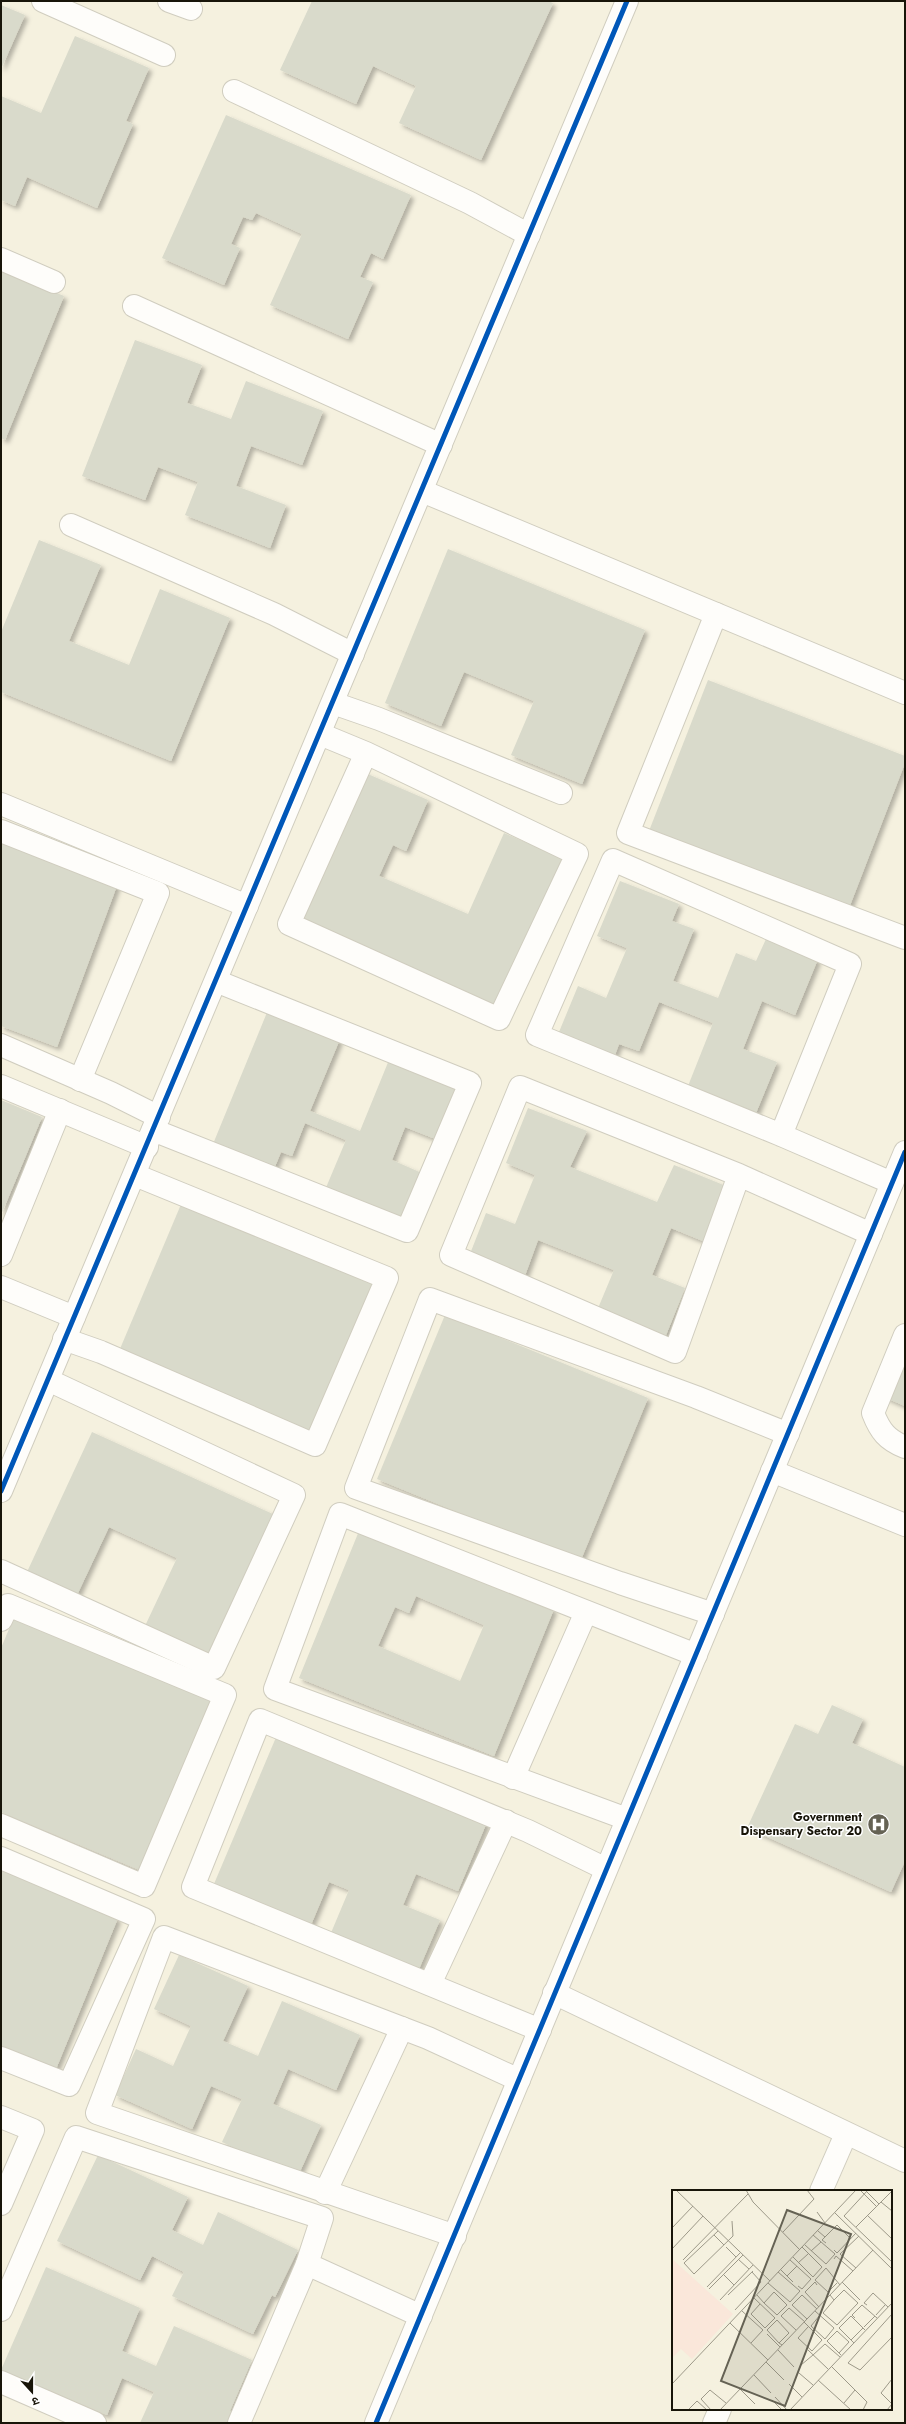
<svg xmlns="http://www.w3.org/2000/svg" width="906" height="2424" viewBox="0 0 906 2424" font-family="Jost,'Noto Sans Devanagari',sans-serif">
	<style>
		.building { fill: #d9dacb; fill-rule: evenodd; filter: url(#shadow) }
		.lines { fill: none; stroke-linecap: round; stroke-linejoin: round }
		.minor-casing { stroke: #d0cdbf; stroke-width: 24 }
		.minor { stroke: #fefdfa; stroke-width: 22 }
		.cycleway-casing { stroke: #fff; stroke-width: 8 }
		.cycleway { stroke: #0057b8; stroke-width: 5 }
		.labels { text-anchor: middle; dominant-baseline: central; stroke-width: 3; stroke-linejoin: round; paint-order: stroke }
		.poi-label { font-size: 12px; font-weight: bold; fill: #181509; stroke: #fff; text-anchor: end }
		.inset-road { fill: none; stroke: #9d9989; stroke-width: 1 }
		.view { fill: #656254; fill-opacity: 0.15; stroke: #656254; stroke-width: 2 }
		.inset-edge { fill: none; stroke: #181509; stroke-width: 2 }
	</style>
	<defs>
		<filter id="shadow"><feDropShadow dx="3.5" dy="3.5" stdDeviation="2" flood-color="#0004"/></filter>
	</defs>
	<rect width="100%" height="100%" fill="#f5f1df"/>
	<g class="building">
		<polygon points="312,1 548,1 553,3 481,160 399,123 416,86 373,66 356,104 280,70"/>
		<polygon points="1,5 25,15 1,69"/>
		<polygon points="75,36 149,68 126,121 133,124 97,208 27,177 15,206 1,200 1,96 41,113"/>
		<polygon points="226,115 411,195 383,259 371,253 360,277 373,282 348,339 270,305 302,234 256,213 252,220 243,217 231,244 240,248 224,285 162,258"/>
		<polygon points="1,271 64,296 5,440 1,438"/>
		<polygon points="135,340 202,365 187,403 231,419 246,381 323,411 302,465 251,446 236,486 286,505 270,548 185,515 198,482 158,467 145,500 82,476"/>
		<polygon points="39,540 101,565 69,641 129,665 160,589 230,618 171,761 1,692 1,632"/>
		<polygon points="448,549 645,630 582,784 511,755 534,701 464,672 441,726 385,703"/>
		<polygon points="708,680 905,756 905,763 849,908 649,831"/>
		<polygon points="363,772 428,800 406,851 393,845 379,876 468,914 504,833 562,858 497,1006 298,921"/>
		<polygon points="1,840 118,883 57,1047 1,1026"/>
		<polygon points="620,881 679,904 672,921 694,929 673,981 718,998 736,953 756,961 766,939 818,959 795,1015 762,1001 743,1049 777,1062 756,1113 688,1086 713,1023 659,1002 639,1051 619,1044 615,1055 559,1032 578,986 606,998 627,948 597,936"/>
		<polygon points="268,1010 340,1039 310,1111 360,1131 389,1060 459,1088 438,1140 405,1127 392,1160 424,1174 404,1222 325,1190 346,1140 305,1123 292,1156 281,1152 274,1169 213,1144"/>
		<polygon points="1,1100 42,1117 1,1215"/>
		<polygon points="528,1108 587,1131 570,1167 657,1202 674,1165 726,1186 703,1241 671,1228 652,1275 685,1288 664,1340 596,1313 614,1270 538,1240 523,1281 468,1259 486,1213 515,1224 535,1175 506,1163"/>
		<polygon points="182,1202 376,1283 311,1437 117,1356"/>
		<polygon points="445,1315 648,1398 580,1562 377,1479"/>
		<polygon points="905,1349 905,1406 884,1397"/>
		<polygon points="92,1432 275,1515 210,1655 145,1626 177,1558 109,1527 77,1595 27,1572"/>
		<path d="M359 1531 554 1609 494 1756 299 1678ZM416 1596 484 1625 460 1681 378 1646 395 1607 409 1613Z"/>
		<polygon points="15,1615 215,1698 142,1871 1,1812 1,1648"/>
		<polygon points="832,1705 863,1719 852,1743 905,1767 905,1861 891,1892 747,1828 795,1724 818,1734"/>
		<polygon points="277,1735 487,1822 458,1891 416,1874 403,1905 440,1920 416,1976 328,1940 349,1890 329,1882 308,1932 211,1891"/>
		<polygon points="1,1870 118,1918 56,2069 1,2047"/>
		<polygon points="179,1955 248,1986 223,2041 258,2056 282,2001 360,2035 336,2090 288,2069 273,2104 321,2125 298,2176 222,2142 242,2099 211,2086 192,2129 115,2095 136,2049 173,2066 191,2026 154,2009"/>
		<polygon points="98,2155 188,2197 172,2230 203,2245 218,2212 298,2250 275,2297 272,2295 253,2334 172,2296 184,2272 152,2256 140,2280 57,2241"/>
		<polygon points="46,2267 140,2308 122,2351 156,2366 174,2326 252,2360 230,2411 238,2414 234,2423 140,2423 154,2392 122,2378 107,2415 1,2370"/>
	</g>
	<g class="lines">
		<defs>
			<g id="minor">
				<polyline points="43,1 164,55"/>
				<polyline points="169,1 191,9"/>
				<polyline points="234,91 470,203 529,235"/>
				<polyline points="1,259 54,282"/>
				<polyline points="134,306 441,445"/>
				<polyline points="422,491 905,693"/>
				<polyline points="71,525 274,614 353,654"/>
				<polyline points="716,614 628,833 905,938"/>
				<polyline points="333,703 379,719 561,793"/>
				<polyline points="320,734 366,753 289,924 499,1019 577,854 366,753"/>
				<polyline points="1,804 247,906"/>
				<polyline points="1,831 158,893 80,1080"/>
				<polyline points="1,1045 111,1093 159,1117"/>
				<polyline points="1,1086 147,1147"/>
				<polyline points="153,1130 407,1231 470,1083 216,981"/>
				<polyline points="781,1135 850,964 613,860 537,1035 781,1135 892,1183"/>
				<polyline points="739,1175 675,1352 451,1255 520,1087 739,1175 871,1234"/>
				<polyline points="1,1255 60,1110"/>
				<polyline points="1,1287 74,1317"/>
				<path d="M905 1335 873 1413C880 1431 887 1440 905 1447"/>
				<polyline points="64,1339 101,1352 315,1445 387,1278 135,1175"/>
				<polyline points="772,1471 905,1525"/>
				<polyline points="1,1491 627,1"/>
				<polyline points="1,1571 214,1668 294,1495 48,1380"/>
				<polyline points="713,1614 620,1583 356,1488 430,1299 696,1397 788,1434"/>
				<polyline points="1,1620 8,1605 225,1695 144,1886 1,1825"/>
				<polyline points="513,1778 586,1612"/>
				<polyline points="627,1819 275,1689 340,1514 696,1655"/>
				<polyline points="1,1858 144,1919 69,2085 1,2058"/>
				<polyline points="430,1984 506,1821"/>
				<polyline points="554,1993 905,2161"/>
				<polyline points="540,2030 193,1887 260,1720 528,1831 606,1869"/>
				<polyline points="1,2117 33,2130 1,2204"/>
				<polyline points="821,2191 846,2134"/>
				<polyline points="325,2193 402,2028"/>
				<polyline points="455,2236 97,2113 164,1937 428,2038 519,2080"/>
				<polyline points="1,2310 76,2137 322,2218 307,2264 421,2316"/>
				<polyline points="1,2382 95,2423"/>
				<polyline points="239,2423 307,2264"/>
				<polyline points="376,2423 905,1152"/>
				<polyline points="714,2423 720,2409"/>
			</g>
		</defs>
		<use href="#minor" class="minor-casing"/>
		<use href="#minor" class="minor"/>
		<defs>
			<g id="cycleway">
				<polyline points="1,1491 627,1"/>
				<polyline points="376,2423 905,1152"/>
			</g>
		</defs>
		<use href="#cycleway" class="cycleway-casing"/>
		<use href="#cycleway" class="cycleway"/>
	</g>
	<defs>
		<symbol id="hospital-disc" viewBox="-11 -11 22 22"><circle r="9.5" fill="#656254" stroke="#fff"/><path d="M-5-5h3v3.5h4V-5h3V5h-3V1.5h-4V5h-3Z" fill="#fff"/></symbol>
	</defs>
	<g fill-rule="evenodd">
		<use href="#hospital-disc" x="866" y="1812" width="25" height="25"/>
	</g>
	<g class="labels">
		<g class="poi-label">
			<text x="862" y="1817">Government<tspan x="862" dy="14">Dispensary Sector 20</tspan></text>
		</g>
	</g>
	<g transform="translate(672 2190)">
		<rect width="220" height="220" fill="#f5f1df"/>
		<path d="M0 69 61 124 20 169 9 159 0 168Z" fill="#fae7da"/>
		<path class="inset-road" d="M4 0 98 91M74 0 81 12 128 60M188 0 204 16M196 0 172 26 220 72M194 1 207 14M220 1 209 12 220 21M145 22 153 33M163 23 220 79M195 25 220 49M184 37 209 12M0 38 21 16M46 41 12 73 22 84 61 46 60 31M146 41 153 47 150 50 154 53M111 42 142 9 135 0M42 45 52 55M153 47 165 35 179 49M133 55 154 74 163 64 141 45M54 57 64 67M0 59 31 26M162 60 165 63 184 43M139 61 149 52M121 67 141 87 150 77 130 57M66 69 77 79M162 69 164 66 181 81M11 70 76 4M118 70 139 89 130 99 126 96M126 73 136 64M184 78 168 64 187 46M109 80 121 92M51 84 62 95M115 86 125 76M170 92 188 110M96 93 118 112 128 101 106 82M165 93 156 102 143 90 154 78 168 95M145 95 143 92 133 102 147 117M35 97 68 63M37 99 71 65M56 105 81 81M85 105 92 113 105 125 115 115 102 102 92 113M158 105 162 110 151 123 165 135 186 113 172 100 162 110M82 108 103 128 93 138 79 124 88 114M48 110 81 75M195 115 192 113 201 103 216 117M63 120 89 92 80 82M70 121 91 140 79 153M220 124 176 173 188 180 220 147M204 125 213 115M183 128 180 125 190 115 205 128M135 129 120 115 130 105 145 119M132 132 150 150 140 161 126 148 136 137M58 133 96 170M139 136 153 149 162 138 143 121M139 136 148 125M192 137 203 126M124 140 109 126 117 118 133 132M95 144 108 157M179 150 191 138M107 153 95 140 105 130 117 143 107 153 110 155M182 153 167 138 179 126 193 140M106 160 122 177M136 160 156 179M167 163 177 152M141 165 153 154 168 167M169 165 155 151 165 141 177 152M94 172 112 190M129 175 141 165M159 176 195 212 191 220M127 183 141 195M82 185 99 203M146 190 179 220M0 194 184 0M117 194 130 207M68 199 83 214M103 207 115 220M100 210 110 220M172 213 183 200M16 220 25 211 35 220M39 220 29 209 38 200 54 213M48 220 201 60M118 220 220 113M215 220 220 214 209 203 220 189"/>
		<path class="view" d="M115 20 179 44 113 216 49 191Z"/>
		<rect width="220" height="220" class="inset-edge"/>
	</g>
	<rect width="906" height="2424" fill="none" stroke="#181509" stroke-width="4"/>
	<g transform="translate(32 2392) rotate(159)" stroke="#ffffff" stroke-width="3" paint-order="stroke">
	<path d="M0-3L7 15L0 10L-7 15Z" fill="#181509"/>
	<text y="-6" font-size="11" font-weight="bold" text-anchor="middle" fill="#181509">उ</text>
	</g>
</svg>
